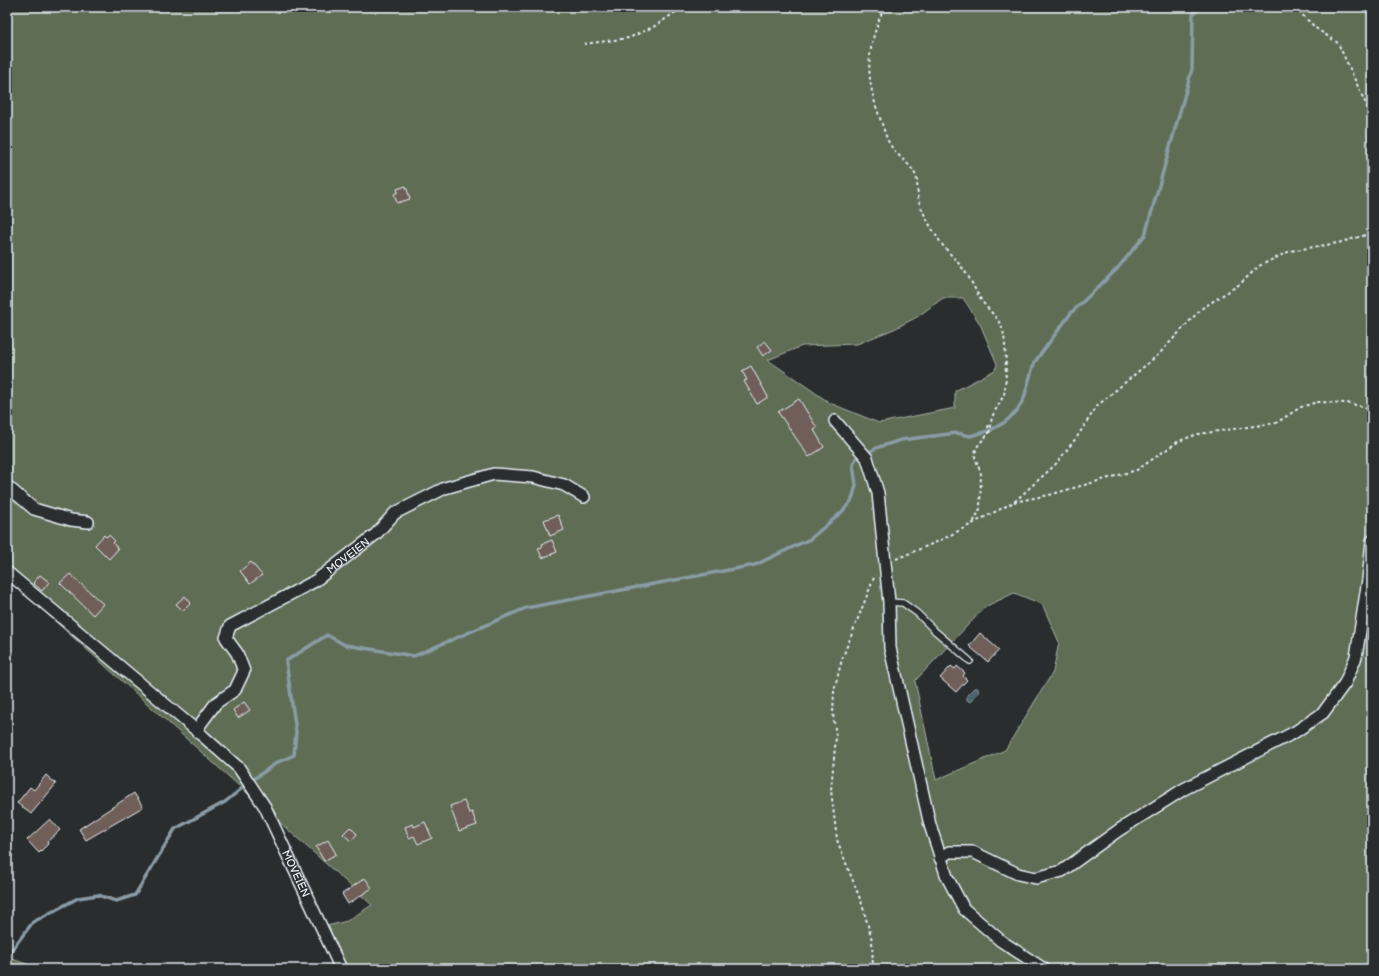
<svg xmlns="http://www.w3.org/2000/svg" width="1379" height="976" viewBox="0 0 1379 976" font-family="'Balsamiq Sans',sans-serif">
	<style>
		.green { fill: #606d55; stroke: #a4afa6; fill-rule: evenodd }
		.water { fill: #4b636f; stroke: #8a9ca6 }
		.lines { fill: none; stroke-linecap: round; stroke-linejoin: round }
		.stream { stroke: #8a9ca6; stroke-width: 3.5 }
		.building { fill: #705e59; stroke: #e8f1f8 }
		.lane-casing { stroke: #e8f1f8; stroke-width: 8 }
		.street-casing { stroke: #e8f1f8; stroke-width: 14 }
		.path { stroke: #e8f1f8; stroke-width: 2; stroke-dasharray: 3 3; stroke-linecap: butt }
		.lane { stroke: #2a2d2e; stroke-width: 5.5 }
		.street { stroke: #2a2d2e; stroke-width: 11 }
		.labels { text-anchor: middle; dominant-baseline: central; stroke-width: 3; stroke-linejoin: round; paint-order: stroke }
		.street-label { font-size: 11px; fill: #e8f1f8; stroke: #2a2d2e }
	</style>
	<rect width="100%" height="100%" fill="#2a2d2e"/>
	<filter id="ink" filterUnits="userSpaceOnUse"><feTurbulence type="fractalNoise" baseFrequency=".025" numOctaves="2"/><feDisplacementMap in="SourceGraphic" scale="8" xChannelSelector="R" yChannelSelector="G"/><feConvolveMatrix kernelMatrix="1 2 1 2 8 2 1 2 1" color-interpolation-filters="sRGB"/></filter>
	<g filter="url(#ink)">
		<g class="green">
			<path d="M7 7H1372V969H339L319 928 347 921 372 905 7 578ZM943 298H963L980 324 997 364 995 370 955 391V408L879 423 830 403 768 360 802 346 857 344 894 329 917 317ZM1014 593 1042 604 1059 642 1053 672 1005 750 936 780 915 681 985 607Z"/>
			<polygon points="7,957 40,969 7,969"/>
		</g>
		<polygon class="water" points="974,688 978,688 979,693 970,702 967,700 967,695"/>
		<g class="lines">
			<g class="stream">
				<polyline points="1215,7 1221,7"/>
				<polyline points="255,778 278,762 294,755 296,732 286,661 327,635 345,645 414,656 526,608 755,565 810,539 842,512 852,500 856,485 853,465 856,458 879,447 901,440 957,433 970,436 991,430 1005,422 1017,411 1024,398 1034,363 1071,313 1117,269 1145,235 1192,69 1193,14 1202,7"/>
				<polyline points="7,956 33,922 78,898 98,895 116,901 135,895 175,829 225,802 245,786"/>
			</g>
		</g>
		<g class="building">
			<polygon points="406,186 410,199 397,203 394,194 398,192 397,189"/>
			<polygon points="765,341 772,350 763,356 757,347"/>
			<polygon points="751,366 768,397 757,404 744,381 747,380 742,371"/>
			<polygon points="799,399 817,428 814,430 824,447 809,457 778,412"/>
			<polygon points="558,515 564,530 550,536 544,520"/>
			<polygon points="104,535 106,537 109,535 115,541 113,543 118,549 109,559 95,545"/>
			<polygon points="552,540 557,552 542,558 538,548 543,547 542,544"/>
			<polygon points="251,562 262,575 250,584 240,571"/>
			<polygon points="70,574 103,604 93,615 60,583"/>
			<polygon points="40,575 49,582 42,591 33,583"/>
			<polygon points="185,596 191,603 183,611 176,604"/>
			<polygon points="980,633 999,650 988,662 969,646"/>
			<polygon points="951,666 955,669 957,666 965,673 963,676 967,680 956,692 940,678"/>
			<polygon points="244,702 250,710 238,718 233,710"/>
			<polygon points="46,775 56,784 31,814 17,803 30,787 34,790"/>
			<polygon points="134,793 143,807 86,840 79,829"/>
			<polygon points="464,801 469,813 472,812 477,825 459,831 450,806"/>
			<polygon points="50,819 60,830 47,842 48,844 39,853 27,840"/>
			<polygon points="425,822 432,838 418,844 414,836 409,838 405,827 413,824 414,827"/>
			<polygon points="350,827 357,834 351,841 343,834"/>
			<polygon points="328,840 336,854 324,861 316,847"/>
			<polygon points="365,878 372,888 348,904 342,894"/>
		</g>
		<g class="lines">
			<defs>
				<polyline id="lane" points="889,602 903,603 917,613 935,631 970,661"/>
				<g id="street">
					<polyline points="835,421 867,458 878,493 889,602 890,648 930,825 947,877 964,909 1001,941 1044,969"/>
					<polyline points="7,486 34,509 71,520 88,522"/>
					<path id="s1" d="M7 572 196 730 239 768 265 807 341 969"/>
					<path id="s2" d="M196 730 216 703 235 690 244 671 237 653 226 638 230 626 315 581 376 534 395 513 445 488 494 474 533 477 564 485 584 497"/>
					<polyline points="940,858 949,852 973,852 1018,874 1036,878 1062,871 1119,830 1184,789 1295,732 1323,713 1345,683 1356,657 1368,580 1372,541"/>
				</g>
			</defs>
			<use href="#lane" class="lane-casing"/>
			<use href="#street" class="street-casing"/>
			<g class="path">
				<path d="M884 7C866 51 864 75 881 121 884 129 886 139 891 146 898 157 911 164 916 176 918 182 917 190 918 197 921 211 931 228 939 240 947 252 958 261 966 273 973 283 977 295 984 304 992 314 999 318 1003 331 1006 340 1007 386 1004 394 999 407 989 415 991 430L976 448 975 457 981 474 980 509 973 523"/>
				<polyline points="1294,7 1317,29 1338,43 1372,117"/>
				<polyline points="584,44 629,38 655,26 683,7"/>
				<polyline points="989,434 988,427 990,423"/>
				<polyline points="1014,502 1049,495 1123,474 1137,470 1179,441 1198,434 1276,423 1301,407 1317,402 1347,403 1372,409"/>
				<polyline points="896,559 939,541 1014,502 1055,465 1077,437 1097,406 1159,354 1201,309 1240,284 1259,266 1290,251 1338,243 1369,234 1372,235"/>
				<polyline points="873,969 872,940 862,904 837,840 831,790 836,736 833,714 834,691 842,659 875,575"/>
			</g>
			<use href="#lane" class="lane"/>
			<use href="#street" class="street"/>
		</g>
	</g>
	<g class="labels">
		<g class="street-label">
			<text stroke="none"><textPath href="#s2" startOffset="266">MOVEIEN</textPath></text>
			<text stroke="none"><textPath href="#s1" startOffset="424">MOVEIEN</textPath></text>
		</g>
	</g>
	<rect width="1379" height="976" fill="none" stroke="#2a2d2e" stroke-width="24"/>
	<rect x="12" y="12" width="1355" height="952" fill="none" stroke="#e8f1f8" stroke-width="1.5" filter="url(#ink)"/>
</svg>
